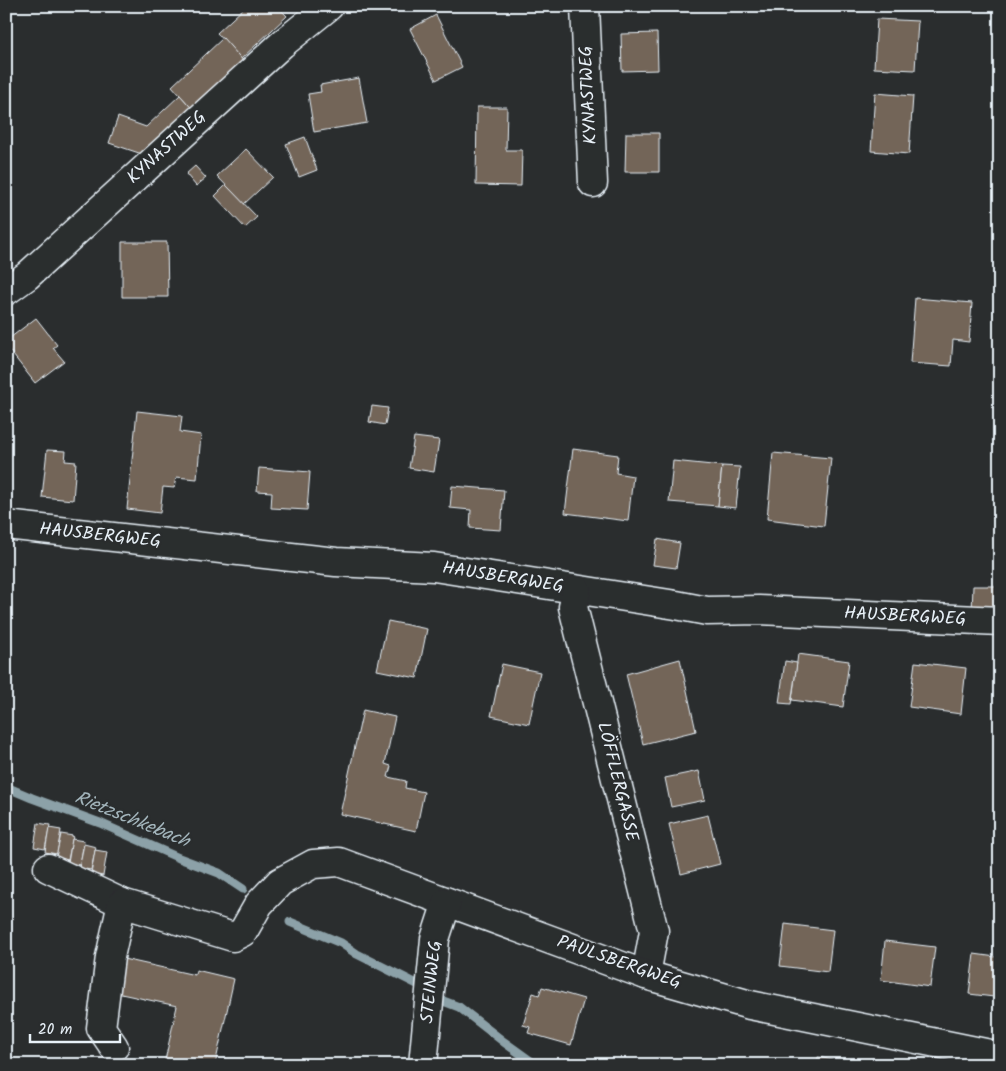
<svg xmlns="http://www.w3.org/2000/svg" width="1006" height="1071" viewBox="0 0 1006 1071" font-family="Kalam,sans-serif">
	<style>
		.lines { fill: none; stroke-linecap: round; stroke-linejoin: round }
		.stream { stroke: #8ca1a8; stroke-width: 9 }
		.building { fill: #736559; stroke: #e8f1f8 }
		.minor-casing { stroke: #e8f1f8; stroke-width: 31 }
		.minor { stroke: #2a2d2e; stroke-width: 28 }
		.labels { text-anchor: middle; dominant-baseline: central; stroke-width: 4.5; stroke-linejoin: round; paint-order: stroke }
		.street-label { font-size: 18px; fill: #e8f1f8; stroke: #2a2d2e }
		.water-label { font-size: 19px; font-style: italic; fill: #a3b5bc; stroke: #2a2d2e }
	</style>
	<rect width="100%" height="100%" fill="#2a2d2e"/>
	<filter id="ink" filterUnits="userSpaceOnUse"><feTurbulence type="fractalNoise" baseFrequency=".02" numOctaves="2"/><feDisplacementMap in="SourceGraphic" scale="10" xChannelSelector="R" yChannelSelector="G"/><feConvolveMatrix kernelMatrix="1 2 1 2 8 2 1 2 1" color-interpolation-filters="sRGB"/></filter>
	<g filter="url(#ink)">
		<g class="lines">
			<g class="stream">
				<polyline points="6,787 32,798 100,823 179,858 219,873 243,889"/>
				<polyline points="290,922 341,943 357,954 421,986"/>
				<polyline points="438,999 459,1007 504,1042 536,1065"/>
			</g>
		</g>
		<g class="building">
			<polygon points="246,6 277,6 287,16 241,59 217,33"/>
			<polygon points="436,15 462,67 436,80 410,29"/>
			<polygon points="877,19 918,21 915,70 874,68"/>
			<polygon points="657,33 658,70 622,71 621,34"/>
			<polygon points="223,38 246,64 195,112 172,86"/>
			<polygon points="359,78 367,123 314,132 308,94 321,92 320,85"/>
			<polygon points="875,93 913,96 909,154 871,151"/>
			<polygon points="180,95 195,112 148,156 109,143 118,117 146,127"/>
			<polygon points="477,107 507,107 506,150 522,150 521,186 476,185"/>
			<polygon points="626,133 659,133 659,172 625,172"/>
			<polygon points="305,137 317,170 299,177 286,144"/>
			<polygon points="246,149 273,177 244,204 217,176"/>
			<polygon points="195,166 206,178 196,186 186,174"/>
			<polygon points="226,185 257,217 245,228 215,196"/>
			<polygon points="122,242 167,242 168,297 122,297"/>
			<polygon points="915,298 972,303 969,342 953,340 951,366 910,363"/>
			<polygon points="36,318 57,345 53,348 64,361 35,383 6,346 6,341"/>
			<polygon points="372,406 388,408 385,425 369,422"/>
			<polygon points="137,411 182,416 180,432 201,435 197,479 176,477 174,488 163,487 160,513 127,509"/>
			<polygon points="414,437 439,440 434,472 409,468"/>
			<polygon points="573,449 618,455 616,473 633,476 628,521 565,513"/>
			<polygon points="47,450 66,451 65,461 76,462 73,500 42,497"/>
			<polygon points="773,453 831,458 824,526 767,519"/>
			<polygon points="673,461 722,466 718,506 669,502"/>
			<polygon points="722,466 740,467 736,508 718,506"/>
			<polygon points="259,468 310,472 307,510 271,508 272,492 257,491"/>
			<polygon points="452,486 504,490 501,530 470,528 471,510 450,508"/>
			<polygon points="657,539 680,543 676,568 653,565"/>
			<polygon points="973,586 1000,586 1000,611 972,611"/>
			<polygon points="388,621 427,629 417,678 377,670"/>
			<polygon points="798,654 849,661 843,707 792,700"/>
			<polygon points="680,659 696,731 643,744 626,674"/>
			<polygon points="785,661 797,663 791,704 779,703"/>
			<polygon points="915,662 966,668 961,714 909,707"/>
			<polygon points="502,664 540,672 529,724 491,716"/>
			<polygon points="363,710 395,717 385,764 391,766 388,777 406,781 405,788 424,792 416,831 340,814"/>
			<polygon points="699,771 705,800 671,807 665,778"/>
			<polygon points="708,815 720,864 681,874 669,824"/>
			<polygon points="38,823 50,825 45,849 34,847"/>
			<polygon points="49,828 61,830 57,854 45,852"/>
			<polygon points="61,834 73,836 68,860 56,857"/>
			<polygon points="72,839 84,841 80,865 68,863"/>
			<polygon points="84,844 96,847 91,870 79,868"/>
			<polygon points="95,850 107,852 103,876 91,874"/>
			<polygon points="785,924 833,930 828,972 780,966"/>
			<polygon points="998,939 1000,939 1000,1000 994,999 994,997 969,994 974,954 996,957"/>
			<polygon points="885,941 935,947 930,987 881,980"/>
			<polygon points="119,958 195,975 196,970 234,979 215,1065 164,1065 177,1006 112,992"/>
			<polygon points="542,987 584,999 571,1045 528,1033 530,1027 523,1025 533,993 539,995"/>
			<polygon points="818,1057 842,1062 850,1061 856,1065 817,1065"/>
		</g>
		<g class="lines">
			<defs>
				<g id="minor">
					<polyline points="585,6 593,183"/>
					<polyline points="6,291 27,276 282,44 329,6"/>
					<polyline points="6,525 336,562 434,567 676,605 707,611 759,610 1000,621"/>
					<polyline points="577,590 573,607 654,931 646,975"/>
					<polyline points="48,868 122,903"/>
					<polyline points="114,1047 101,1028 110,957 122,903 233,937 243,932 259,904 280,882 313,864 339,862 646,975 750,1005 1000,1056"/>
					<polyline points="423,1065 435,939 447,902"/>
				</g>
			</defs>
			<use href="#minor" class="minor-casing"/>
			<use href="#minor" class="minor"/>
		</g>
	</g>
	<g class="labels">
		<g class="street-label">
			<text transform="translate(589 95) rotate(-93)">KYNASTWEG</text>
			<text transform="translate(167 148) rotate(-42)">KYNASTWEG</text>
			<text transform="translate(100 536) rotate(6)">HAUSBERGWEG</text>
			<text transform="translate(503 578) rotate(9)">HAUSBERGWEG</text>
			<text transform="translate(905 617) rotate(3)">HAUSBERGWEG</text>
			<text transform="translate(617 782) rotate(76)">LÖFFLERGASSE</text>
			<text transform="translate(619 963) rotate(19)">PAULSBERGWEG</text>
			<text transform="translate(432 982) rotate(-84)">STEINWEG</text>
		</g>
		<g class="water-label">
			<text transform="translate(132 820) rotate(22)">Rietzschkebach</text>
		</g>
	</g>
	<rect width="1006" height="1071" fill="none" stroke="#2a2d2e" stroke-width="25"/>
	<rect x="12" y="12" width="981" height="1046" fill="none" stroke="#e8f1f8" stroke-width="2" filter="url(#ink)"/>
	<path d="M30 1034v8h90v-8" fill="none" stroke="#e8f1f8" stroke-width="2.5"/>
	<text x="38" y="1034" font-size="15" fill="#e8f1f8" stroke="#2a2d2e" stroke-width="4" paint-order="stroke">20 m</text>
</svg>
